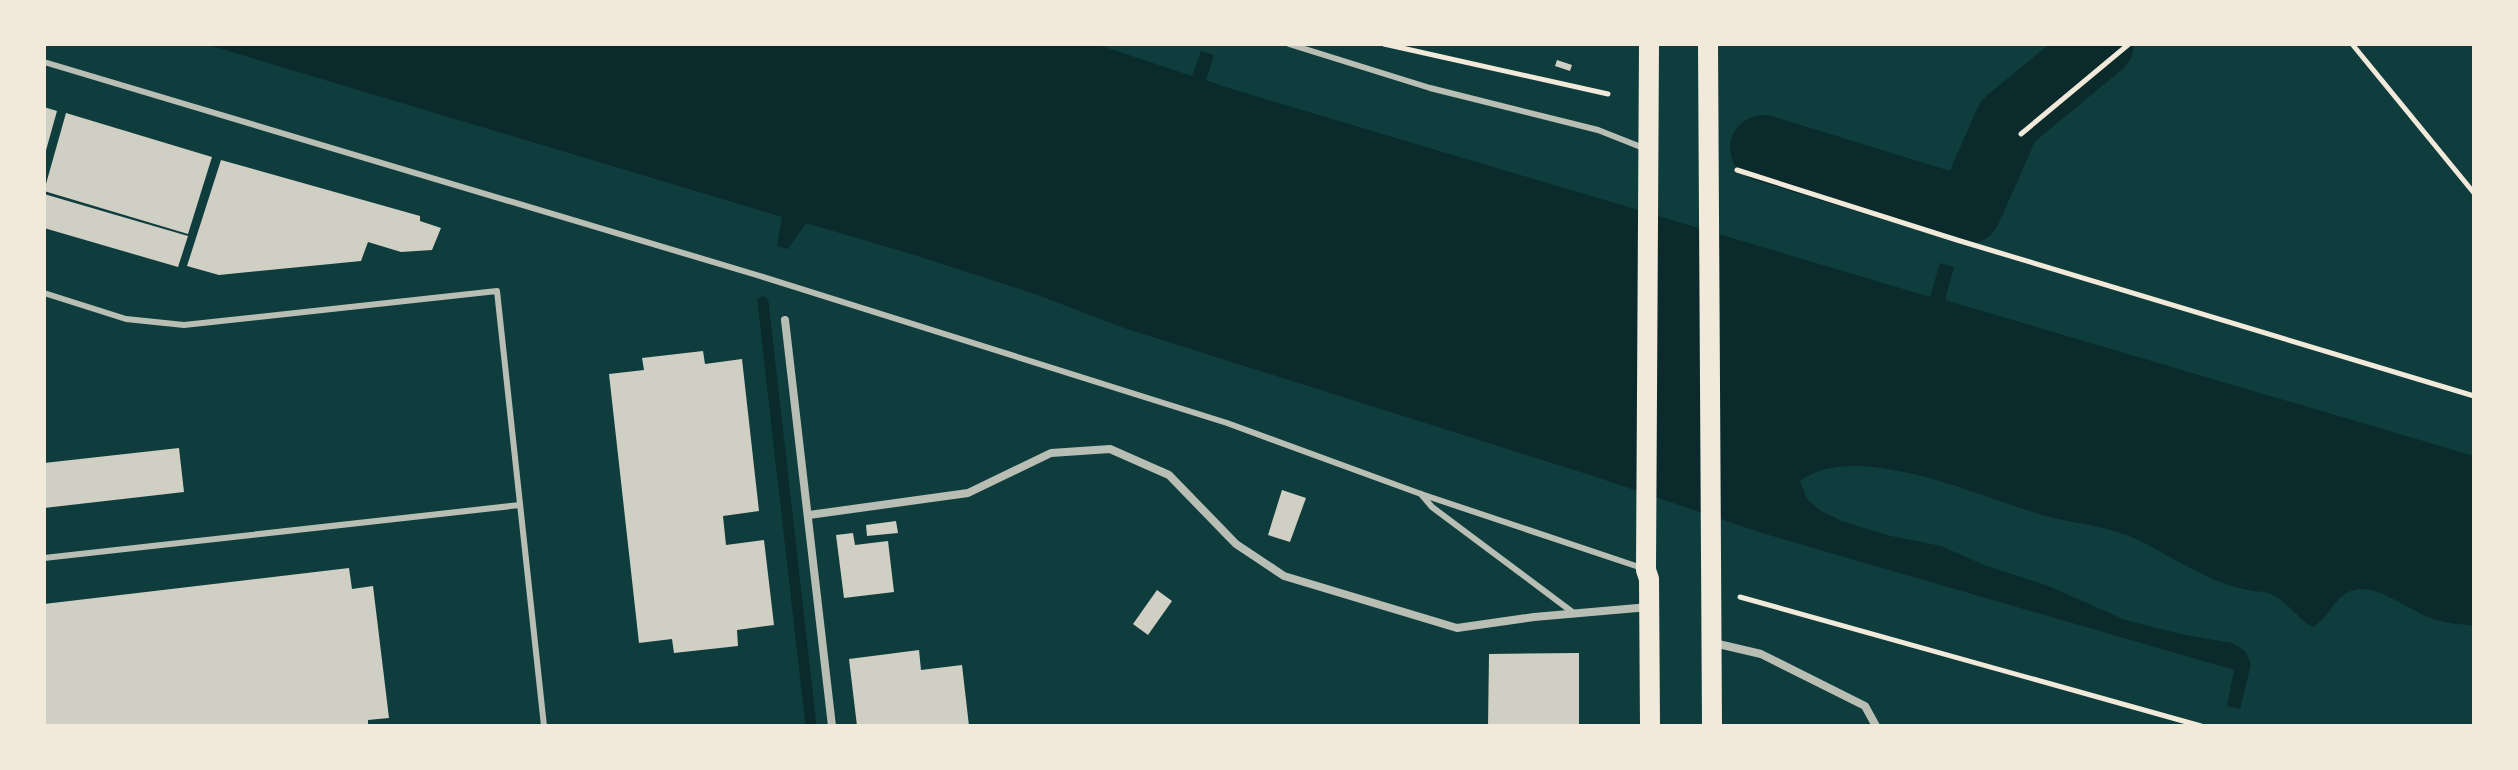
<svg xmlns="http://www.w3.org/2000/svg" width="2518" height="770" viewBox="0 0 2518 770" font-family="'PT Sans Narrow',sans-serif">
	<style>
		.water { fill: #0a2a2b }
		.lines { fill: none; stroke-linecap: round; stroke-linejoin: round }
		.stream { stroke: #0a2a2b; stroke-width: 11 }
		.river { stroke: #0a2a2b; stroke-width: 66 }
		.building { fill: #cfcfc3 }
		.path { stroke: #f1e9da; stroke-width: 5 }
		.service { stroke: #b8beb3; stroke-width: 6 }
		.minor { stroke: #b8beb3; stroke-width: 8 }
		.primary { stroke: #f1e9da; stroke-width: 20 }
	</style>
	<rect width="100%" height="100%" fill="#0f3d3e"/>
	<path class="water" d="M205 44H1096L1192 76 1201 51 1214 55 1206 80 1225 87 1930 297 1940 263 1954 267 1945 300 2474 456V626C2460 624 2444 623 2430 618 2409 610 2377 584 2354 590 2334 595 2330 618 2313 627 2297 619 2287 600 2270 594 2265 591 2258 592 2252 591 2238 588 2224 584 2211 578 2181 565 2154 546 2124 534 2099 525 2072 523 2046 516 1985 499 1857 438 1800 481L1807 499 1821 511 1844 522 1891 536 1941 546 1984 565 2046 585 2125 620 2185 635 2232 643 2245 651 2251 664 2240 709 2227 706 2234 670 1762 533 1590 475 1124 328 1035 294 911 254 806 223 788 249 777 246 782 217Z"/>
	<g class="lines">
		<polyline class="stream" points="763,302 811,726"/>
		<polyline class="river" points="1763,148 1968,211 2008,121 2101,44"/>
	</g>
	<g class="building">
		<polygon points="1557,60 1572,65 1570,71 1555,66"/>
		<polygon points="44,107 57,111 45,154 44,153"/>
		<polygon points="66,113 212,157 188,234 44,191"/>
		<polygon points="221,160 420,216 420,221 441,228 432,250 401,252 368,242 361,261 219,275 187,266"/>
		<polygon points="44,194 188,236 178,267 44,228"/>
		<polygon points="703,351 705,364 742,359 759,511 723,516 726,545 764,540 774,625 737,630 738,646 674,653 672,639 639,643 609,374 644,370 642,358"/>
		<polygon points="179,448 184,492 44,508 44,463"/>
		<polygon points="1282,490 1306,498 1290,542 1268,535"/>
		<polygon points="896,521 898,533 867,536 866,525"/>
		<polygon points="853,533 855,545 888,541 894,592 844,598 836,535"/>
		<polygon points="349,568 352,589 373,586 389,718 368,720 368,726 44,726 44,604"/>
		<polygon points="1157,590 1172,601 1148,635 1133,624"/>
		<polygon points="919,650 921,670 962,665 969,726 857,726 849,659"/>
		<polygon points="1579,653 1579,726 1488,726 1489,654"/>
	</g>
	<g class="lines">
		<g class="path">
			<polyline points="1384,44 1608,94"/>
			<polyline points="2352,44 2474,193"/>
			<polyline points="2021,134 2129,44"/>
			<polyline points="1737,170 1957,240 2474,396"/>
			<polyline points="1740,597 2201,726"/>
		</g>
		<g class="service">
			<polyline points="1289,44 1430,88 1598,130 1646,149"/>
			<polyline points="44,62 760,276 1227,423 1421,494 1642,568"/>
			<polyline points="44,293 126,319 184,325 497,291 544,726"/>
			<polyline points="1421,494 1432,507 1575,614"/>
			<polyline points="44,558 520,505"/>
		</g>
		<g class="minor">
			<polyline points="785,320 832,726"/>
			<polyline points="809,515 968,493 1051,453 1110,449 1169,475 1236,544 1284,576 1457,628 1534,617 1649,607"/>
			<polyline points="1714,643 1761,654 1865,706 1876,726"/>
		</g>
		<g class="primary">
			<polyline points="1649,44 1646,570 1649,579 1650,726"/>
			<polyline points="1708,44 1712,726"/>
		</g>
	</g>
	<rect width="2518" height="770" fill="none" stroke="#f1e9da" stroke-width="92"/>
</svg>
